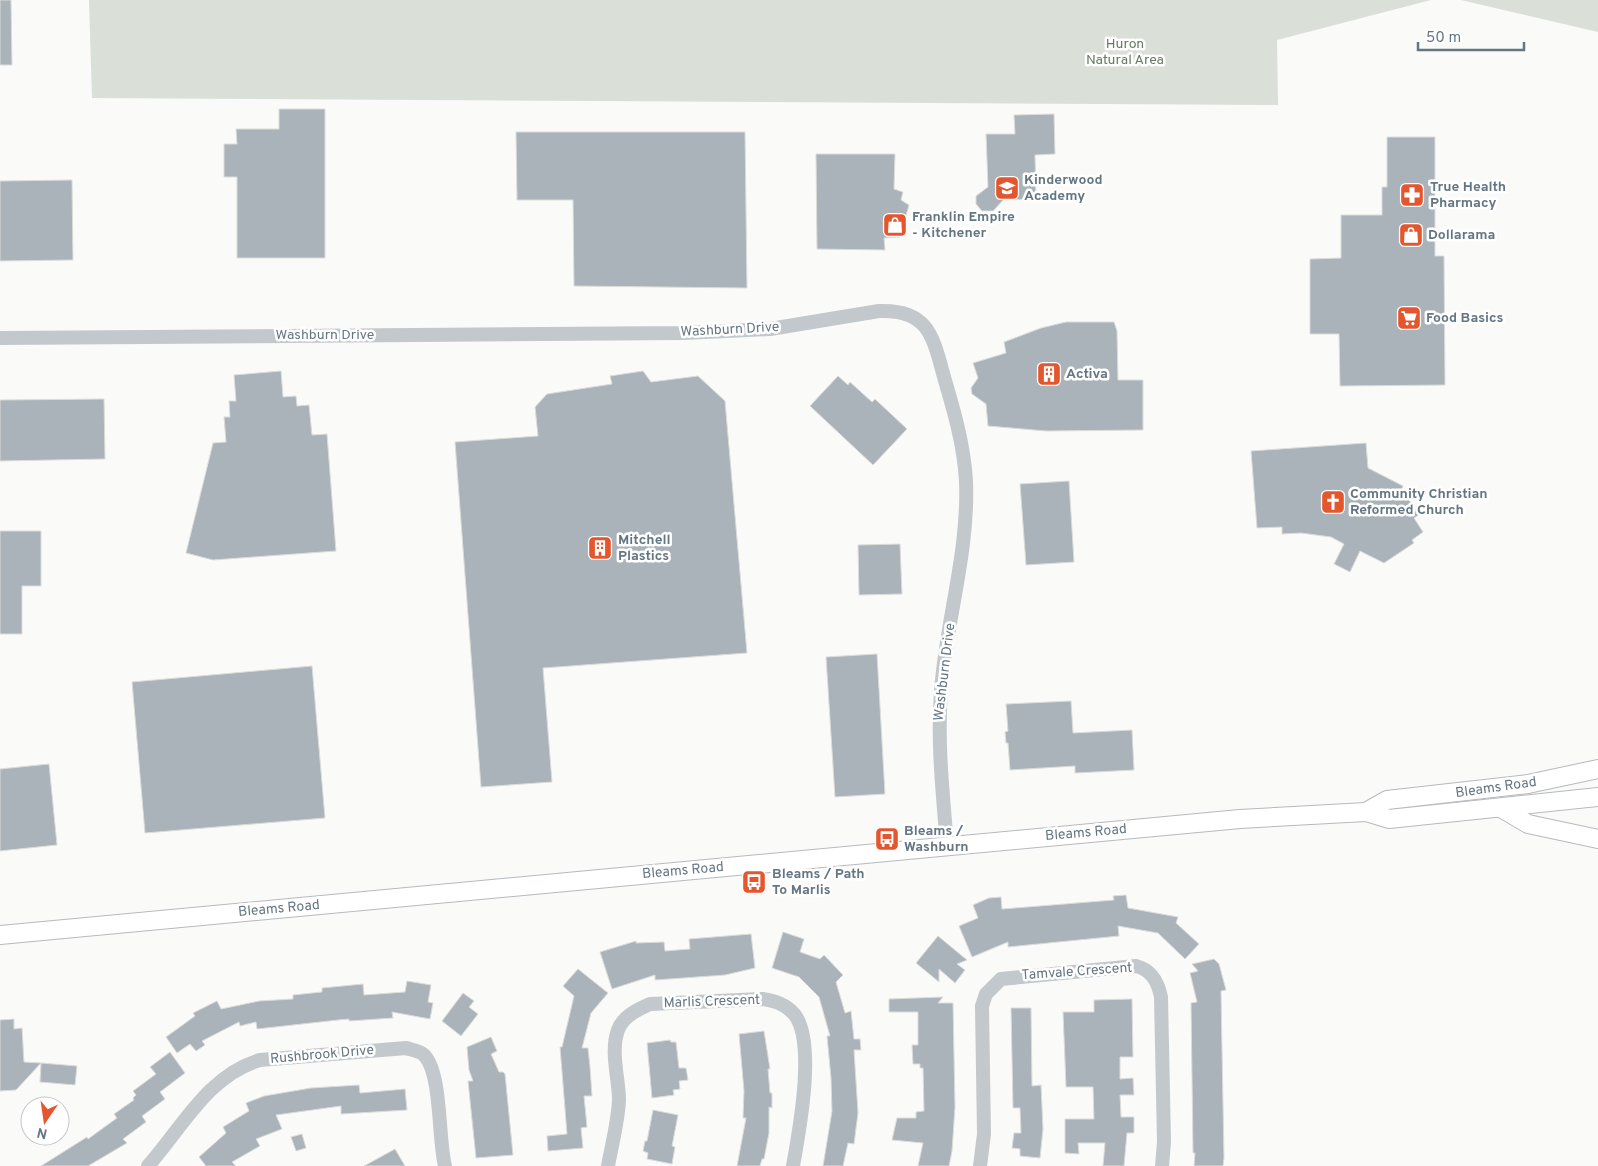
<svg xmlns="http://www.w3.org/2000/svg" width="1598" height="1166" viewBox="0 0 1598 1166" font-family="Overpass,sans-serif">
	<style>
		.green { fill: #dadfd7 }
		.building { fill: #aab3b9; stroke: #dcdcda }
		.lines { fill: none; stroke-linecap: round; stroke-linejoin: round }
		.major-casing { stroke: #b5babe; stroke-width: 20 }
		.minor { stroke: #c3c8cc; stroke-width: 14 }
		.major { stroke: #fff; stroke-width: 18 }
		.labels { text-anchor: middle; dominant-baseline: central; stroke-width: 5; stroke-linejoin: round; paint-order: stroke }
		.park-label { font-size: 14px; fill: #687a64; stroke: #fff }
		.poi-label { font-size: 14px; font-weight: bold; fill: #657683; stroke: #fff; text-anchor: start }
		.street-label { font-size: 14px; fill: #657683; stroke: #fff }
	</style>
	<rect width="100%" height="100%" fill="#fafaf8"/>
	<g class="green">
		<polygon points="89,0 1431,0 1277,40 1278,105 92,98"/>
		<polygon points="1461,0 1598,0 1598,32"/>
	</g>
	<g class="building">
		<polygon points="0,0 11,0 12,65 0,65"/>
		<polygon points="279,109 325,109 325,258 237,258 237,177 224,177 224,144 237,144 236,129 279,129"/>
		<polygon points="1054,114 1055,154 1035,155 1036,200 1004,199 993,211 982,211 976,204 976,196 988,187 986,134 1015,134 1014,115"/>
		<polygon points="516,132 745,132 747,288 574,286 573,200 517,200"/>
		<polygon points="1387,137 1435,137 1435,256 1444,256 1445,385 1340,386 1339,334 1310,334 1310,259 1341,258 1341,215 1382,215 1382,187 1387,187"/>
		<polygon points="816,154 895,154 894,189 903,192 901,200 909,205 900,237 884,238 885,250 817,249"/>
		<polygon points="72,180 73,260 0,261 0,181"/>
		<polygon points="1066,322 1114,322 1117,331 1118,380 1143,380 1143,430 1046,431 988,426 986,404 972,394 971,388 978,378 973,363 1006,353 1004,342 1041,328"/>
		<polygon points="281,371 283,397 296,396 297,406 309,405 312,435 327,434 336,551 213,560 186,553 213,443 226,442 224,417 230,417 229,401 236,401 234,375"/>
		<polygon points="643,371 651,382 698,376 725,401 747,653 543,668 552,782 481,787 455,442 538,436 535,407 547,394 612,384 610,376"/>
		<polygon points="838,376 848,385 850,382 872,402 875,399 907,429 873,465 810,406"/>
		<polygon points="104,399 105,459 0,461 0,400"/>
		<polygon points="1366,443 1368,468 1403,486 1402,489 1419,515 1414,518 1423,532 1412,540 1414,543 1384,563 1360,551 1350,572 1334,564 1344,544 1331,537 1301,533 1282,534 1282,527 1257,528 1251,451"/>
		<polygon points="1069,481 1074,562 1026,565 1020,484"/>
		<polygon points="0,531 41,531 41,586 22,586 22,634 0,634"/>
		<polygon points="900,544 902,594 859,595 858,545"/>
		<polygon points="877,654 885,794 835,797 826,657"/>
		<polygon points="312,666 325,818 145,833 132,682"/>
		<polygon points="1071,701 1073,733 1132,730 1134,770 1075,773 1075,766 1010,770 1008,743 1006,743 1005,732 1008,731 1006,704"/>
		<polygon points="49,764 57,845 0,851 0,769"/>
		<polygon points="1126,895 1128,908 1178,917 1176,923 1199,944 1185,959 1158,933 1118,926 1119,936 1008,947 1008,942 972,957 959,926 978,918 973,905 989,898 1001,897 1002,909 1114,900 1113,896"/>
		<polygon points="783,932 804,939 800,952 820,959 824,955 843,975 836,982 845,1013 851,1011 854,1039 860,1039 861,1050 854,1050 858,1113 854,1144 848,1143 843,1166 823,1166 832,1111 831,1078 827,1036 830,1036 819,997 799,977 772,968"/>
		<polygon points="751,934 755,968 725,975 655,980 655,975 612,989 600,952 636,941 636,943 664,942 665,951 690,949 689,939"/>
		<polygon points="938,936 967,960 957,964 965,970 955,983 939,969 939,982 916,963"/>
		<polygon points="1214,959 1219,964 1226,990 1221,991 1224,1158 1223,1166 1194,1166 1195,1153 1193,1153 1191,1003 1197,1002 1190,973 1198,971 1192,964"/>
		<polygon points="578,969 608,993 591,1013 582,1048 588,1048 590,1067 592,1096 584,1096 587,1127 581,1128 583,1148 548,1151 547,1136 567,1134 560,1047 562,1047 574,996 563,986"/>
		<polygon points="407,981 431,985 428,1002 433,1003 430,1019 392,1012 393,1018 349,1021 349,1019 338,1020 257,1029 256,1022 240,1026 239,1022 202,1041 205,1045 196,1051 190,1044 177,1053 166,1037 195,1016 193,1013 217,1001 221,1009 259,1001 293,999 293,995 322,992 322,988 363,984 364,995 405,992"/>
		<polygon points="463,993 474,1001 469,1007 478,1014 461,1036 442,1021"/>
		<polygon points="943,997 938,1003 953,1003 955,1107 952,1151 949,1166 918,1166 923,1143 892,1140 897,1118 916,1118 916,1112 924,1111 923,1068 920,1068 920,1064 913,1064 912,1045 918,1045 918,1012 889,1012 889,999"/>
		<polygon points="1132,999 1133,1057 1120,1057 1120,1079 1133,1078 1134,1095 1120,1095 1121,1117 1134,1117 1134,1133 1127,1133 1124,1166 1103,1166 1105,1143 1078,1143 1079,1154 1065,1153 1065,1119 1094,1119 1093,1087 1066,1087 1063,1012 1094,1012 1094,1000"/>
		<polygon points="1011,1008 1031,1008 1032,1086 1041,1085 1043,1129 1040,1158 1020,1156 1020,1149 1012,1148 1014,1133 1021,1133 1020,1108 1013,1108"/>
		<polygon points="14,1019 14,1029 22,1028 24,1062 41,1063 16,1090 0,1091 0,1020"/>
		<polygon points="764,1031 770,1069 768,1069 770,1093 772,1093 772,1108 769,1107 769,1133 764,1159 762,1159 760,1166 737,1166 746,1118 743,1118 744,1091 739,1034"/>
		<polygon points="491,1037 497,1051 491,1054 499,1072 503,1072 505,1074 513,1155 476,1158 468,1081 473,1081 469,1070 467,1047"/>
		<polygon points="670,1040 671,1042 676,1042 679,1068 686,1068 688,1080 679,1081 680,1089 673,1090 674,1095 652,1098 647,1043"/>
		<polygon points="170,1052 185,1073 160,1092 165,1099 142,1116 146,1122 123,1139 127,1143 88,1166 41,1166 87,1137 88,1139 117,1118 114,1114 134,1100 133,1098 136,1095 133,1091 156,1074 150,1067"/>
		<polygon points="41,1063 77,1066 75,1085 40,1082"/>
		<polygon points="359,1085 360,1093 405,1089 407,1110 341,1114 341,1106 276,1115 282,1129 256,1139 260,1146 232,1162 236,1166 206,1166 199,1157 226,1133 223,1127 249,1111 246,1103 264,1096 311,1088"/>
		<polygon points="653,1110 678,1115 672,1146 675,1147 672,1164 647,1159 648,1153 643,1151 645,1141 647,1141"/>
		<polygon points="302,1134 306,1148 296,1151 291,1137"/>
		<polygon points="395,1149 405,1166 364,1166"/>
	</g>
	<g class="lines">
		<defs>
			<g id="major">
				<polyline points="1501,808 1528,824 1598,839"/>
				<polyline points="1366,812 1387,800 1528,784 1598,769"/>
				<polyline points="0,935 1240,819 1366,812 1389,819 1598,797"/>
			</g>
		</defs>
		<use href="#major" class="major-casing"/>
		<g class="minor">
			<path d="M0 338 683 333 770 329 879 311C928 309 933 336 944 377 954 411 964 445 966 481 969 552 946 621 941 691 937 743 943 794 947 846"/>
			<path d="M148 1166C182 1128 208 1075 260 1060L406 1048C412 1050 420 1051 424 1055 442 1073 438 1139 445 1166"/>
			<path d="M608 1166C612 1144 618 1122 619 1100 619 1079 610 1051 618 1030 623 1016 637 1010 650 1004L762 999C775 1001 786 1004 795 1015 816 1044 799 1132 793 1166"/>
			<path d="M980 1166 984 1134 982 1006 986 994 1001 979 1136 966C1152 970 1158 982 1161 997L1164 1142 1162 1166"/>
		</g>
		<use href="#major" class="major"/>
	</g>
	<defs>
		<symbol id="school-square" viewBox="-11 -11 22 22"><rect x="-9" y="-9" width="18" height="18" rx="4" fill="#e4572e" stroke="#fff"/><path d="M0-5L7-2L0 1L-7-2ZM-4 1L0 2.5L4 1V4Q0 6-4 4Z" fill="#fff"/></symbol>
		<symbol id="pharmacy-square" viewBox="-11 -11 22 22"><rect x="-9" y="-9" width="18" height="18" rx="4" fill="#e4572e" stroke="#fff"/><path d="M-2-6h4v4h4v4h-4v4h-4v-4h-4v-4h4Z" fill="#fff"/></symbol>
		<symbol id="shop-square" viewBox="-11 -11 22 22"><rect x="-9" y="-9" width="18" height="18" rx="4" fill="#e4572e" stroke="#fff"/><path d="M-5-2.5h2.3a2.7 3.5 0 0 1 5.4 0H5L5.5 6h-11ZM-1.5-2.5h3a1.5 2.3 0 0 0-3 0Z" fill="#fff"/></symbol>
		<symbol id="supermarket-square" viewBox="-11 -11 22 22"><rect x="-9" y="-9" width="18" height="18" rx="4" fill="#e4572e" stroke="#fff"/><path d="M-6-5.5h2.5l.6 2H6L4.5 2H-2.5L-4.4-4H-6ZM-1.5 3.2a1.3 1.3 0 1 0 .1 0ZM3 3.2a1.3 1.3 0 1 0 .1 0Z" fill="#fff"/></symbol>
		<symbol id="building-square" viewBox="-11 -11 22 22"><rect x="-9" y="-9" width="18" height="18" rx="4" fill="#e4572e" stroke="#fff"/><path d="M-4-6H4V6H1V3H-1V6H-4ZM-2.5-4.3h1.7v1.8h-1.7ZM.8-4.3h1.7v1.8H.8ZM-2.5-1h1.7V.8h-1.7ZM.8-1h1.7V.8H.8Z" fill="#fff"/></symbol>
		<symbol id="church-square" viewBox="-11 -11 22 22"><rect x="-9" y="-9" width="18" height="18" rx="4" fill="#e4572e" stroke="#fff"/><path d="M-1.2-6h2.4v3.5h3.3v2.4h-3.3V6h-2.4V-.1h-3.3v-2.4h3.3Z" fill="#fff"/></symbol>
		<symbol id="bus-square" viewBox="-11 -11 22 22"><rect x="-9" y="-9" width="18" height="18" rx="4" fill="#e4572e" stroke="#fff"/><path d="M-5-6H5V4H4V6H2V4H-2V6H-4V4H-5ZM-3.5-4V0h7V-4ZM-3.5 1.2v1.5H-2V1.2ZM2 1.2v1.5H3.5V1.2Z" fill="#fff"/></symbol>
	</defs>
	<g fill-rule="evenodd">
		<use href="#school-square" x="993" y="174" width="28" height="28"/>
		<use href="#pharmacy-square" x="1398" y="181" width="28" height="28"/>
		<use href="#shop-square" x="881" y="211" width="28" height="28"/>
		<use href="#shop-square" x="1397" y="221" width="28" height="28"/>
		<use href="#supermarket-square" x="1395" y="304" width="28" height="28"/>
		<use href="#building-square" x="1035" y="360" width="28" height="28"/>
		<use href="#church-square" x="1319" y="488" width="28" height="28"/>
		<use href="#building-square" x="586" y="534" width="28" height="28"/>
		<use href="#bus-square" x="873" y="825" width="28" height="28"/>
		<use href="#bus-square" x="740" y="868" width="28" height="28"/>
	</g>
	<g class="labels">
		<g class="park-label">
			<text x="1125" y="44">Huron<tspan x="1125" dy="16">Natural Area</tspan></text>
		</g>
		<g class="poi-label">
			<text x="1024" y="180">Kinderwood<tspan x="1024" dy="16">Academy</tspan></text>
			<text x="1430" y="187">True Health<tspan x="1430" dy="16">Pharmacy</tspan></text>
			<text x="912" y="217">Franklin Empire<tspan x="912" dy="16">- Kitchener</tspan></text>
			<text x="1428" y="235">Dollarama</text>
			<text x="1426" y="318">Food Basics</text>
			<text x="1066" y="374">Activa</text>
			<text x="1350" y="494">Community Christian<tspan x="1350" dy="16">Reformed Church</tspan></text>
			<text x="618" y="540">Mitchell<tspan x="618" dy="16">Plastics</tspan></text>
			<text x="904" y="831">Bleams /<tspan x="904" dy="16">Washburn</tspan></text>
			<text x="772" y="874">Bleams / Path<tspan x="772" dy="16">To Marlis</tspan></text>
		</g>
		<g class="street-label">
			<text transform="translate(730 330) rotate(-3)">Washburn Drive</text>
			<text x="325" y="335">Washburn Drive</text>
			<text transform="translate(945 672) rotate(-83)">Washburn Drive</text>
			<text transform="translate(1496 788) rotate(-8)">Bleams Road</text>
			<text transform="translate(1086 833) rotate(-5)">Bleams Road</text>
			<text transform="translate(683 871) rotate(-5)">Bleams Road</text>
			<text transform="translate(279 909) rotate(-5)">Bleams Road</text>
			<text transform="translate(1077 972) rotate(-4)">Tamvale Crescent</text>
			<text transform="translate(712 1002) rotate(-2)">Marlis Crescent</text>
			<text transform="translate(322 1055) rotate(-5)">Rushbrook Drive</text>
		</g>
	</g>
	<g transform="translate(45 1121) rotate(193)"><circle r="24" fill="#ffffff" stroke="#c1c8cd"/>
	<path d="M0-4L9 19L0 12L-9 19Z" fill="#e4572e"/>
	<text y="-8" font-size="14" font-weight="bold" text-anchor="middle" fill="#657683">N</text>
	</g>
	<path d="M1418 42v8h106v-8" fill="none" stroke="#657683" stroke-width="2.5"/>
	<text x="1426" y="42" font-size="15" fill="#657683" stroke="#ffffff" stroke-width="4" paint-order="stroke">50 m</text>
</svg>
